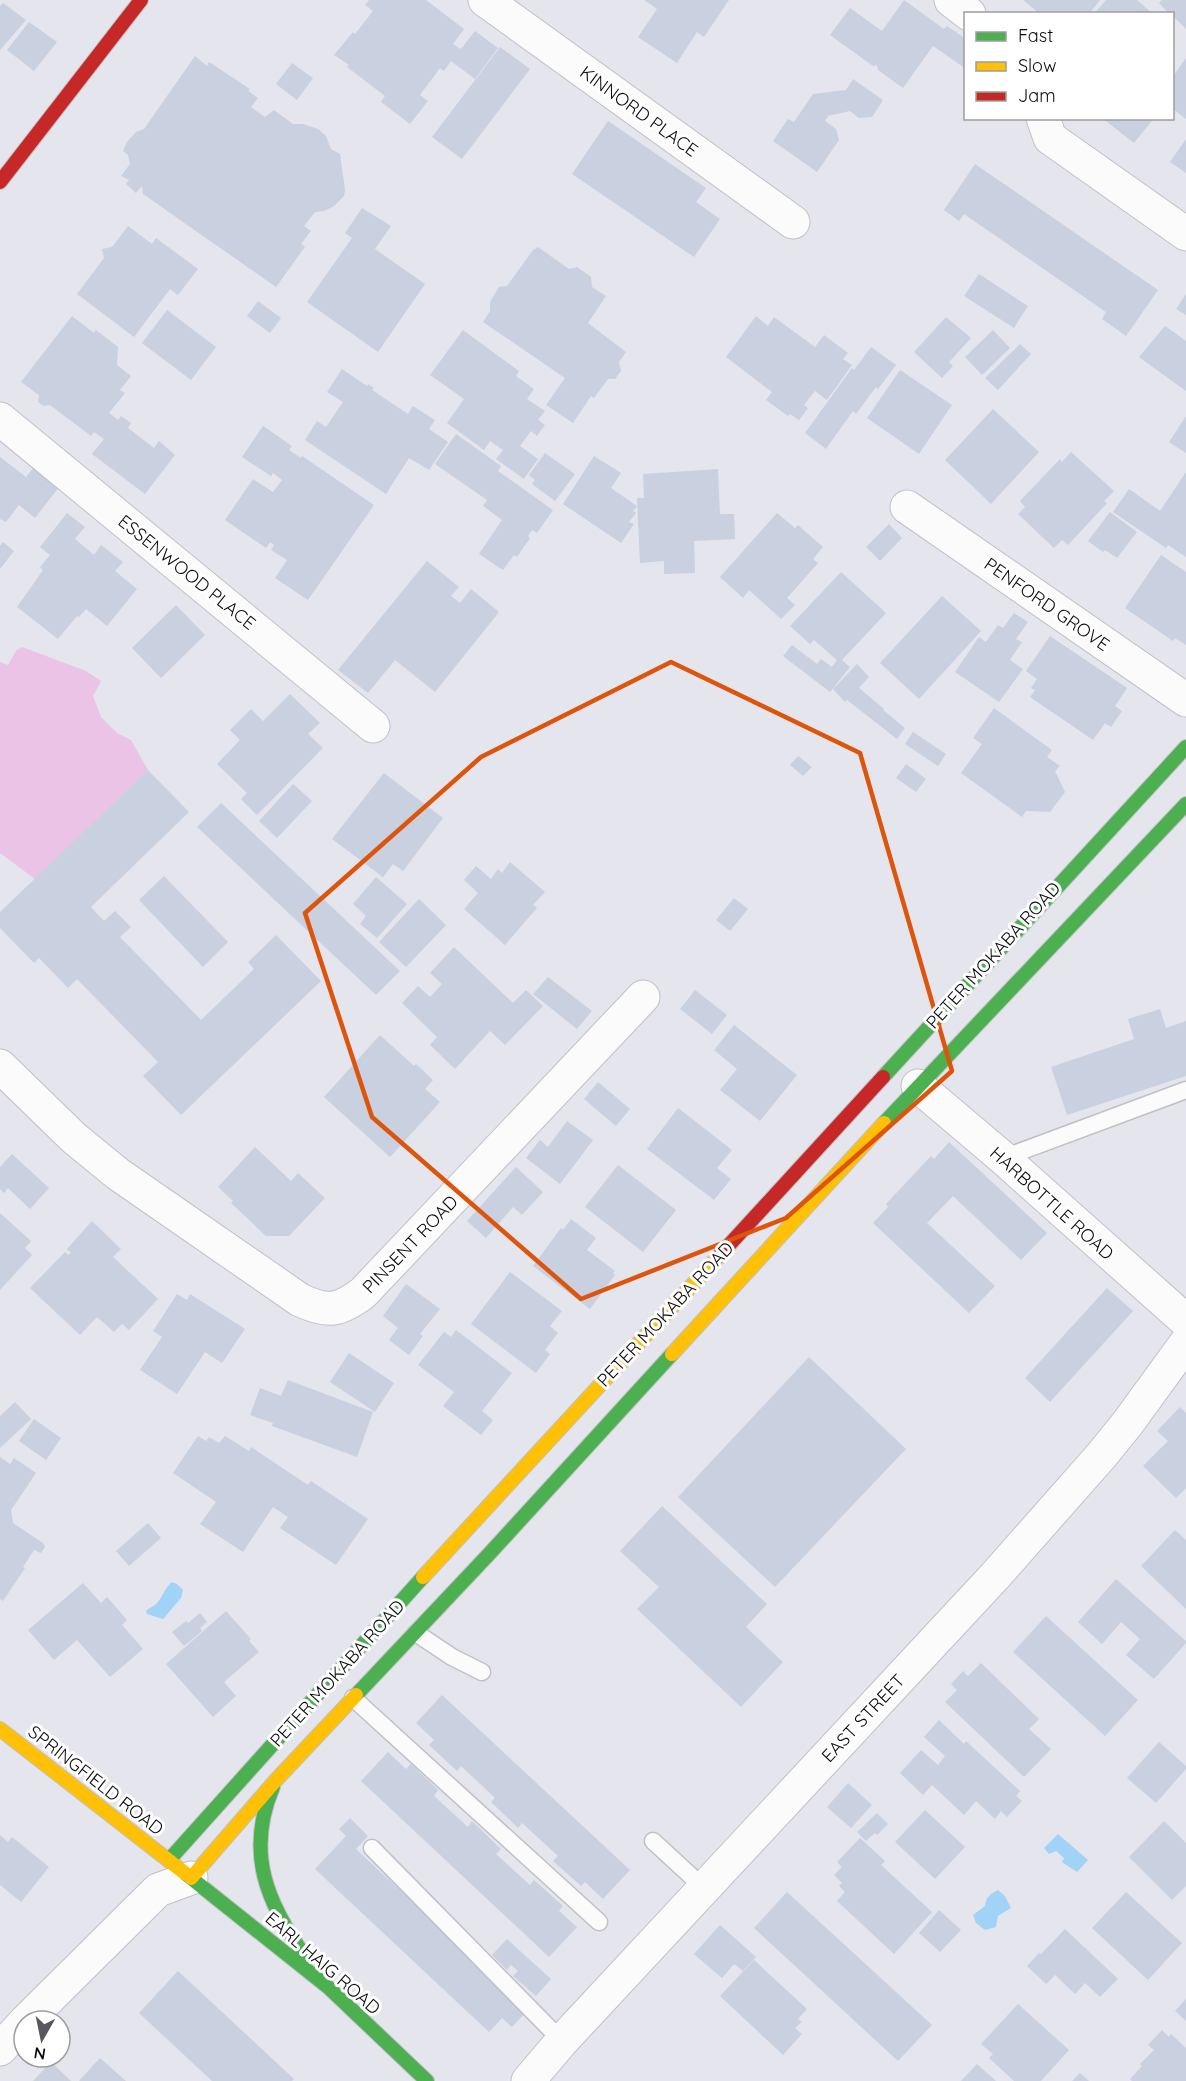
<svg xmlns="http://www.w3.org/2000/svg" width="1186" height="2081" viewBox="0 0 1186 2081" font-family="Quicksand,sans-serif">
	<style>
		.green { fill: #eac3e6 }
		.water { fill: #a0d3f6 }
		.building { fill: #c9d0df }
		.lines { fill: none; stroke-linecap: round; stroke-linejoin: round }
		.lane-casing { stroke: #c0c0c6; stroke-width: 19 }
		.street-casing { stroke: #c0c0c6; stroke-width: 35 }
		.fast-casing { stroke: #c0c0c6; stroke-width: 16 }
		.slow-casing { stroke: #c0c0c6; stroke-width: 16 }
		.jam-casing { stroke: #c0c0c6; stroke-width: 16 }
		.lane { stroke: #fbfbfc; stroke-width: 16 }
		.street { stroke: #fbfbfc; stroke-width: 33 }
		.fast { stroke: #4caf50; stroke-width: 14 }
		.slow { stroke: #ffc107; stroke-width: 14 }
		.jam { stroke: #c62828; stroke-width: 14 }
		.marked { fill: none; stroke: #dd550c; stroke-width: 4.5; stroke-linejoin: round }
		.labels { text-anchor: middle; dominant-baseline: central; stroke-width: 6; stroke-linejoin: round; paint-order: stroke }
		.street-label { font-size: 18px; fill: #0b0b10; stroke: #fff }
	</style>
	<rect width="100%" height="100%" fill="#e5e5ee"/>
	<polygon class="green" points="22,647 86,671 101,681 93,696 101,717 117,733 131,740 148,770 35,879 0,853 0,662 8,665 16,651"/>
	<g class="water">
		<path d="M172 1582 177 1584 183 1590 181 1598 163 1619 147 1614 146 1611C149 1608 152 1607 155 1605 163 1598 164 1588 172 1582Z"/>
		<polygon points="1058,1834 1088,1860 1077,1872 1062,1862 1064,1858 1056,1851 1049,1854 1044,1848"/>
		<path d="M998 1890 1005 1896 1011 1908 998 1916 996 1927 985 1930 976 1923 973 1915 985 1906C986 1897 990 1894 998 1890Z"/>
	</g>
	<g class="building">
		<polygon points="369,0 426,0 464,29 453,44 461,49 475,31 498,48 475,79 451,61 444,71 440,68 420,95 428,101 410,124 381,102 385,96 347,67 349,65 334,55 353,32 355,34 373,11 365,5"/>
		<polygon points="644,0 729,0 704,37 697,32 677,63 638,37 657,9"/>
		<polygon points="904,0 944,29 947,26 966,39 966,69 933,46 903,88 878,70 877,65 873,66 830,35 850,8 882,31"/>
		<polygon points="1023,0 1100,0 1089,14 1040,14"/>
		<polygon points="1106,0 1137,0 1153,14 1094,14"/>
		<polygon points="1162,0 1186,0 1186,29 1173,16 1173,14 1169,14 1159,3"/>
		<polygon points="3,3 26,20 0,50 0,6"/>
		<polygon points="29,22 57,42 34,71 7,50"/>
		<polygon points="500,47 530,69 462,159 432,137"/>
		<polygon points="195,56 207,66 209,62 250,89 248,91 258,98 251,107 265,117 274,110 293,124 303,124 318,129 326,136 331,149 340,154 345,190 344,196 334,206 324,211 315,212 304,226 311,231 301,244 305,247 276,287 143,194 142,186 136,193 126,184 129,180 121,176 130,164 128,155 123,151 127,142 136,132 144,129"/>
		<polygon points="1186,58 1186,119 1173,109 1173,74 1174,75"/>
		<polygon points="292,63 313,78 297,100 276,84"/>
		<polygon points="853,79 883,100 872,117 859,118 850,111 828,116 825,121 836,129 839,140 817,172 773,141 788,119 794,122 813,94 846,90"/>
		<polygon points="1102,118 1154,118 1134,143"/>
		<polygon points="608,121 706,188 696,202 720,219 694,257 572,174"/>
		<polygon points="1186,139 1186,173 1170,162"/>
		<polygon points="975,164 1158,290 1126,336 1102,319 1106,312 964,214 959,221 944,210"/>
		<polygon points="362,208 391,226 375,249 425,284 378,352 307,302 352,238 345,233"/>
		<polygon points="128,226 152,244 156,238 198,269 178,295 170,289 134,337 77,294 104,258 102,249 112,247"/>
		<polygon points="538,247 569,269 577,267 591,277 592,287 606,296 588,323 626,352 619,362 621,371 615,379 608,379 594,398 591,396 573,423 546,405 565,378 483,322 490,311 490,302 499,287 507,286 533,250"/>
		<polygon points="979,274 1028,306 1014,328 964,296"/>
		<polygon points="1186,294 1186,315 1176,309"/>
		<polygon points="258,301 281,318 270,333 247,316"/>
		<polygon points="167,310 216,347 191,380 142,343"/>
		<polygon points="72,316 94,333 96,330 118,347 117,365 131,376 120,390 125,393 109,413 118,420 121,416 131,423 128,428 154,448 159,441 175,455 145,494 92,454 104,439 94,432 91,436 50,405 44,406 38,402 39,395 21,382"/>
		<polygon points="756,316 768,326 774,317 815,347 824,335 848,353 843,359 852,365 827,400 815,391 804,405 808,408 799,420 790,414 788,416 766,400 772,392 726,357"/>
		<polygon points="946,317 971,338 949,362 953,366 942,378 914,352"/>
		<polygon points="1165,326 1186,341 1186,391 1139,357"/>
		<polygon points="463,330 519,371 516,376 534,389 527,399 545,411 538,420 545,425 537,436 531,431 520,446 538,459 524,479 496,459 503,450 490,441 484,450 447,423 464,399 430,375"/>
		<polygon points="993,330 1010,348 982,375 965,357"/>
		<polygon points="1020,344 1031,354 998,390 985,378"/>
		<polygon points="871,347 896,365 878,389 876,387 856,414 853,411 826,449 805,433 852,368 854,370"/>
		<polygon points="342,369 367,386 368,384 374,388 372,390 408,414 413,406 435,420 429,429 448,442 429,470 409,458 386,494 305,440 317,421 326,427 343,402 327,392"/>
		<polygon points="900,370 952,405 919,454 867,418"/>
		<polygon points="993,409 1039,452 991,504 945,460"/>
		<polygon points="1186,416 1186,453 1169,442"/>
		<polygon points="263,426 292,446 289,450 301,458 302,456 374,505 308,600 275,578 287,560 271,550 274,545 270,542 266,548 225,520 253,479 273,492 282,480 273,473 271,476 242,457"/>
		<polygon points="456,434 501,466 498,471 553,510 537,533 532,530 528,536 530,538 517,557 514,555 503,570 479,554 502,520 483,506 487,500 435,464"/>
		<polygon points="1071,452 1114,491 1104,501 1107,503 1068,545 1062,540 1054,548 1018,514 1025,507 1020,501 1060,459 1062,462"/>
		<polygon points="545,453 575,474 555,501 532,484 535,480 529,475"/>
		<polygon points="594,456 621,473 611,488 637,506 633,511 636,513 629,522 634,524 621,543 563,504"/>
		<polygon points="0,457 26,477 34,467 59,487 35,518 19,505 6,522 0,519"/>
		<polygon points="718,469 720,514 734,514 735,539 694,541 695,573 664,574 664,561 640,563 637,498 644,498 643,474"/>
		<polygon points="1186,472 1186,557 1168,545 1166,548 1113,512 1129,489 1160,511"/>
		<polygon points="1110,512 1137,532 1117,558 1105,550 1103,552 1088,541"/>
		<polygon points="67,513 85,527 75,539 94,555 101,545 123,562 115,571 137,589 107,626 86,609 79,617 77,616 58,639 17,607 43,570 40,567 50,555 40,547"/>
		<polygon points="777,513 795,528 798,525 823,547 813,559 818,563 787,598 795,605 781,619 749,590 743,598 720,577"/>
		<polygon points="889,524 902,538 880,561 866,547"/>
		<polygon points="3,542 14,551 0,569 0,546"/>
		<polygon points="1161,555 1186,572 1186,645 1175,638 1173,641 1125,608"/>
		<polygon points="427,561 459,587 451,596 460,603 471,589 499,612 435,692 395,660 368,693 338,670"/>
		<polygon points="841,572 886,613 842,660 850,667 830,692 783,656 792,645 817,664 821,659 832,667 837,660 814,640 810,644 790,626"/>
		<polygon points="942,596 981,631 919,699 880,663"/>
		<polygon points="176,605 205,635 161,678 132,648"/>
		<polygon points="1014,613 1028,622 1016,639 1022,642 1010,660 1023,669 999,702 955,672 979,637 986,642 998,625 1003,628"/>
		<polygon points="1050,636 1127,688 1115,706 1122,711 1111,727 1105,723 1093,740 1030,697 1035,690 1031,688 1037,679 1026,671"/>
		<polygon points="857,664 869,677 859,688 884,709 883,710 905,728 897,739 847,700 845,702 833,689"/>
		<polygon points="290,694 320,723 308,734 323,748 257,815 241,799 247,793 217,764 240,740 230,730 251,709 263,721"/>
		<polygon points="994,708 1052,750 1047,757 1060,766 1055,771 1065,792 1050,812 1026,811 1022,817 961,773 982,744 973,738"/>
		<polygon points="913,732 946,754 938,766 905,744"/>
		<polygon points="798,756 812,767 803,776 790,765"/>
		<polygon points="906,764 926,779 916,792 896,778"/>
		<polygon points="148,770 189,812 91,907 104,921 115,911 131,927 120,937 201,1020 254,969 248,962 276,935 321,981 181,1115 143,1076 158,1062 77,979 68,988 39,958 34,963 0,928 0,912"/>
		<polygon points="384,773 443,818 403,871 393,864 383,877 332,839"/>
		<polygon points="293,784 312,801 277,838 259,821"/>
		<polygon points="221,803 400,971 376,995 197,827"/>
		<polygon points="510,862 545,892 533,905 537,908 505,945 464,909 478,893 464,880 476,866 491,879 498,869 502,873"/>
		<polygon points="164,876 228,942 203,967 139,900"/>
		<polygon points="376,877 407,904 377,938 360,924 366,916 353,904"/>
		<polygon points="734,898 748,909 730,931 716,920"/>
		<polygon points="419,899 446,925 406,967 379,942"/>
		<polygon points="454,947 513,1003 526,990 543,1006 505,1045 490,1031 455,1069 430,1045 437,1037 402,1003 418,986 430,997 442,984 430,973"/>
		<polygon points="548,977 592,1011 577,1029 533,994"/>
		<polygon points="695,990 727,1015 712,1034 680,1009"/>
		<polygon points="1160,1009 1166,1028 1186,1021 1186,1076 1067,1115 1051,1067 1134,1039 1128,1019"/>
		<polygon points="734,1025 797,1075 760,1121 720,1090 737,1069 714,1050"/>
		<polygon points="380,1035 414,1066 416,1064 433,1080 425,1089 440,1102 390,1157 324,1097"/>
		<polygon points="598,1082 630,1109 616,1126 584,1099"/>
		<polygon points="678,1108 732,1150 717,1168 731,1179 714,1200 647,1149"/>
		<polygon points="567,1121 593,1140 560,1184 526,1158 540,1140 548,1147"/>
		<polygon points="949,1142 1047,1233 1021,1260 953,1196 927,1223 995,1286 969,1313 873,1223 888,1207 886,1204 931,1156 934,1159"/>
		<polygon points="255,1147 291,1181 298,1173 325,1198 289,1236 266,1236 231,1203 233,1201 218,1187"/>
		<polygon points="12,1154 49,1188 30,1209 8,1188 4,1193 0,1189 0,1167"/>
		<polygon points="618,1165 676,1210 643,1252 585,1207"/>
		<polygon points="516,1167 543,1192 522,1215 513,1207 486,1238 467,1221"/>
		<polygon points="0,1213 31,1241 25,1248 32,1255 0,1290"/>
		<polygon points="571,1219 596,1238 587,1250 615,1271 613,1273 615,1275 590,1309 533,1266 561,1228 563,1230"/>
		<polygon points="92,1221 121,1249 113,1257 158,1299 129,1330 122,1324 114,1332 97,1317 80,1335 30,1288 65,1252 68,1255 71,1253 67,1249"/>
		<polygon points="510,1272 562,1311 550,1326 558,1333 545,1350 550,1354 536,1373 471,1324"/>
		<polygon points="406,1284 440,1309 420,1334 423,1336 409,1355 389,1340 398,1328 383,1316"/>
		<polygon points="1107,1288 1133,1311 1050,1402 1025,1378"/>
		<polygon points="177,1294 187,1300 190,1294 245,1329 222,1363 205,1352 177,1394 140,1370 162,1337 153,1331"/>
		<polygon points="456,1330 512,1373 482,1411 493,1420 481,1435 443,1406 454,1392 418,1365 444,1332 451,1337"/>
		<polygon points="349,1353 394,1383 375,1412 330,1382"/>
		<polygon points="809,1357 906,1449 775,1587 678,1497"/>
		<polygon points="288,1380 373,1412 357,1457 272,1426 273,1423 250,1415 260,1388 281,1396"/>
		<polygon points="15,1402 31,1419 0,1448 0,1416"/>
		<polygon points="1180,1407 1186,1413 1186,1488 1176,1498 1143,1466 1168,1441 1157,1431"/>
		<polygon points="34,1419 61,1438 46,1460 19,1441"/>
		<polygon points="198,1436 206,1441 209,1437 219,1443 225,1436 249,1451 251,1447 308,1485 311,1481 368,1519 336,1565 280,1528 288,1517 273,1507 243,1552 200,1524 216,1502 173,1473"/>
		<polygon points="0,1457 10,1464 14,1458 36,1473 11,1510 13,1523 43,1543 45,1547 41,1553 34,1550 23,1567 25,1568 3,1601 0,1599"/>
		<polygon points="662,1506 767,1604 746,1627 783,1662 741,1707 637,1609 659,1587 620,1551"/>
		<polygon points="148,1523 161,1538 129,1566 116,1551"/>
		<polygon points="1175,1530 1186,1540 1186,1609 1141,1566"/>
		<polygon points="1116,1579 1186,1641 1186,1643 1154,1679 1126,1655 1140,1639 1121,1622 1102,1644 1078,1622"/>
		<polygon points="83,1583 101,1603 107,1597 127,1620 122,1625 143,1649 110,1677 77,1640 54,1660 28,1630"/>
		<polygon points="226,1611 251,1639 249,1641 259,1652 224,1682 236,1696 213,1717 166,1664"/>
		<polygon points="200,1613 207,1622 200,1628 202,1631 184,1646 172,1632 186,1621 188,1623"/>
		<polygon points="1046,1616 1138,1700 1105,1736 1013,1652"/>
		<polygon points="981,1663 1039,1719 1029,1729 1051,1749 1024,1777 945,1702 957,1690 951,1684 963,1671 968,1676"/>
		<polygon points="442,1695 630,1870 603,1899 585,1882 581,1886 553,1861 558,1856 522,1823 518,1828 491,1802 495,1798 461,1766 457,1771 429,1745 434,1740 416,1723"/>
		<polygon points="939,1720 964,1744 966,1741 1020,1791 1016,1796 1022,1801 1007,1817 1001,1811 995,1819 976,1801 964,1815 932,1785 923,1795 900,1773 921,1750 938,1765 945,1756 924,1737"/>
		<polygon points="1159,1742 1186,1766 1186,1769 1156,1803 1127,1778"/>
		<polygon points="388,1752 406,1769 411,1764 438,1790 434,1796 468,1827 472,1821 501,1849 496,1854 530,1885 534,1880 563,1906 559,1911 577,1927 549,1957 361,1781"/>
		<polygon points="848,1783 872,1805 851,1828 827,1807"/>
		<polygon points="925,1810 965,1847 935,1879 895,1842"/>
		<polygon points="877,1813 888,1824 877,1835 875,1833 866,1841 857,1832"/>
		<polygon points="350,1818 368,1836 356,1849 528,2010 512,2027 502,2018 489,2032 315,1869 346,1836 339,1829"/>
		<polygon points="1164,1821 1186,1843 1186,1886 1172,1900 1129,1857"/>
		<polygon points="0,1835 8,1842 12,1837 49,1867 21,1902 0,1885"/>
		<polygon points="860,1838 885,1861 881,1865 932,1912 894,1954 837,1901 845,1892 839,1886 842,1883 834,1875 842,1867 837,1862"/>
		<polygon points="787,1892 932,2025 898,2061 754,1928"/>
		<polygon points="1126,1892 1182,1943 1148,1980 1092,1928"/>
		<polygon points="939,1910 961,1930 940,1952 919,1933"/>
		<polygon points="720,1925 756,1957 743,1971 734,1964 722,1978 694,1954"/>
		<polygon points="1065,1929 1118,1979 1100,1997 1085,1983 1075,1994 1055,1975 1046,1984 1027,1966 1039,1953 1041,1954"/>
		<polygon points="507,1939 551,1979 536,1996 513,1976 518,1971 511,1965 507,1970 492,1955"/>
		<polygon points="754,1960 807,2009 798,2019 802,2022 795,2028 802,2034 783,2055 720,1996"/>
		<polygon points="178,1971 294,2079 292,2081 212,2081 139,2013"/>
		<polygon points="1186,1999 1186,2021 1175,2011"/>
		<polygon points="1018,2004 1069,2050 1041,2081 1014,2081 989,2058 993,2054 981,2044"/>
		<polygon points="1162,2030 1169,2037 1171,2034 1186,2048 1186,2081 1132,2081 1130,2079 1142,2066 1140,2064 1154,2050 1148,2045"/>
		<polygon points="100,2058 126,2081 79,2081"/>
		<polygon points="51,2062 71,2081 33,2081"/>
		<polygon points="977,2064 996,2081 961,2081"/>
		<polygon points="1080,2073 1089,2081 1072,2081"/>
	</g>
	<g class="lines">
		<defs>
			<g id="lane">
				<polyline points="1003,1158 1186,1090"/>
				<polyline points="416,1633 452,1657 482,1672"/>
				<polyline points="353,1698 599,1922"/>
				<polyline points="653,1841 704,1888"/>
				<polyline points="372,1848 562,2041"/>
			</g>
			<g id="street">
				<polyline points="485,0 793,222"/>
				<polyline points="951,0 969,14"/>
				<polyline points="1043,118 1050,138 1186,234"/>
				<polyline points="0,419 373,726"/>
				<polyline points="907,507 1186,700"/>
				<path d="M0 1066 74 1138 118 1174 300 1300C328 1313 339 1311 363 1293L643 997"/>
				<polyline points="918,1086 1003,1158 1186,1321"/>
				<polyline points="26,2021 158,1890 191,1878"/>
				<polyline points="0,2049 24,2023"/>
				<polyline points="528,2081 562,2041 995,1576 1101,1456 1127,1424 1186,1343"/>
			</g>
			<g id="fast">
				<polyline points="883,1077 1186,747"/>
				<polyline points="884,1123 1186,804"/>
				<polyline points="356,1695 490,1553 672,1354"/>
				<path d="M273 1787C245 1853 267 1904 307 1959"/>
				<polyline points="169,1860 423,1577"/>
				<polyline points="186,1874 328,1987 427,2081"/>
			</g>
			<g id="slow">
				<polyline points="672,1354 884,1123"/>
				<polyline points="423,1577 719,1256"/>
				<polyline points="0,1729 186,1874"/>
				<polyline points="191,1878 276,1780 356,1695"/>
			</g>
			<g id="jam">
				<polyline points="0,182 141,0"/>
				<polyline points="719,1256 883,1077"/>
			</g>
		</defs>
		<use href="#lane" class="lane-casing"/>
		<use href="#street" class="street-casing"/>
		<use href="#fast" class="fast-casing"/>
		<use href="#slow" class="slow-casing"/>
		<use href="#jam" class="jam-casing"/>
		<use href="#lane" class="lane"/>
		<use href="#street" class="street"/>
		<use href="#fast" class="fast"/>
		<use href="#slow" class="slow"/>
		<use href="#jam" class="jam"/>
	</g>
	<path class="marked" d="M671 662 860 753 952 1071 786 1218 581 1299 372 1117 305 913 481 757Z"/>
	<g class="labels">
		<g class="street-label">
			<text transform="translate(639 111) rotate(36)">KINNORD PLACE</text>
			<text transform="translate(187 572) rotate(39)">ESSENWOOD PLACE</text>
			<text transform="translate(1047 604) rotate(35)">PENFORD GROVE</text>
			<text transform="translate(993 955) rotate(-48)">PETER MOKABA ROAD</text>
			<text transform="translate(1052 1203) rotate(42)">HARBOTTLE ROAD</text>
			<text transform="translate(410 1244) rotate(-46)">PINSENT ROAD</text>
			<text transform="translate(665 1314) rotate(-47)">PETER MOKABA ROAD</text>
			<text transform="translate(337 1673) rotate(-48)">PETER MOKABA ROAD</text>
			<text transform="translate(863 1718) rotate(-47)">EAST STREET</text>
			<text transform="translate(96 1780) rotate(38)">SPRINGFIELD ROAD</text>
			<text transform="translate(323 1963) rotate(41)">EARL HAIG ROAD</text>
		</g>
	</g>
	<rect x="964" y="12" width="210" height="108" fill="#ffffff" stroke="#9d9d9f" stroke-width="1.5"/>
	<rect x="976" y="32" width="30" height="9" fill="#4caf50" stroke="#9d9d9f" stroke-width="1.5"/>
	<text x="1018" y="42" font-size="18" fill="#0b0b10">Fast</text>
	<rect x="976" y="62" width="30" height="9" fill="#ffc107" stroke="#9d9d9f" stroke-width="1.5"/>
	<text x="1018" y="72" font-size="18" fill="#0b0b10">Slow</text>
	<rect x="976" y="92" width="30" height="9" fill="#c62828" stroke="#9d9d9f" stroke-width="1.5"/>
	<text x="1018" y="102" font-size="18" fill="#0b0b10">Jam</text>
	<g transform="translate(42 2039) rotate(189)"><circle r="28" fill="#ffffff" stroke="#9d9d9f" stroke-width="1.5"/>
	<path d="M0-4.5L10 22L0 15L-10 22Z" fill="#57575e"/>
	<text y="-9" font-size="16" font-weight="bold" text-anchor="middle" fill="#0b0b10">N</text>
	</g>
</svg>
